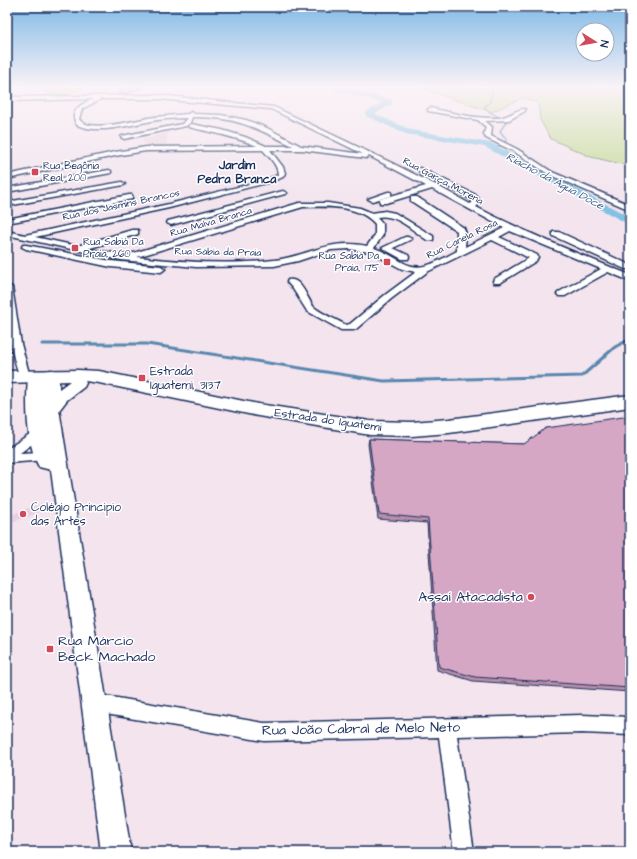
<svg xmlns="http://www.w3.org/2000/svg" width="637" height="859" viewBox="0 0 637 859" font-family="'Architects Daughter',sans-serif">
	<style>
		.built { fill: #ead1e2 }
		.green { fill: #c0d990; stroke: #6e8477 }
		.lines { fill: none; stroke-linecap: round; stroke-linejoin: round }
		.stream-far1 { stroke: #5987ae; stroke-width: 1.5 }
		.stream { stroke: #5987ae; stroke-width: 3 }
		.river { fill: #83c1e3; fill-rule: evenodd }
		.street-casing { stroke: #1b2f5e; stroke-width: 3 }
		.secondary-casing { stroke: #1b2f5e; stroke-width: 3 }
		.primary-casing { stroke: #1b2f5e; stroke-width: 3 }
		.street { fill: #fff; fill-rule: evenodd }
		.secondary { fill: #fff; fill-rule: evenodd }
		.primary { fill: #fff; fill-rule: evenodd }
		.wall { fill: #b88fa9; stroke: #1b2f5e }
		.building { fill: #d6a6c5; stroke: #1b2f5e }
		.poi-dot { fill: #d1495b; stroke: #fff; stroke-width: 1.5 }
		.labels { text-anchor: middle; dominant-baseline: central; stroke-width: 3; stroke-linejoin: round; paint-order: stroke }
		.far-poi-label { font-size: 10px; fill: #1b2f5e; stroke: #fff; text-anchor: start }
		.far-street-label { font-size: 10px; fill: #1b2f5e; stroke: #fff }
		.far-water-label { font-size: 11px; font-style: italic; fill: #3a5b86; stroke: #fff }
		.far-quarter-label { font-size: 12px; font-weight: bold; fill: #1b2f5e; stroke: #fff }
		.poi-label { font-size: 12px; fill: #1b2f5e; stroke: #fff; text-anchor: start }
		.street-label { font-size: 12px; fill: #1b2f5e; stroke: #fff }
		.near-poi-label { font-size: 14px; fill: #1b2f5e; stroke: #fff; text-anchor: end }
		.near-street-label { font-size: 14px; fill: #1b2f5e; stroke: #fff }
	</style>
	<rect width="100%" height="100%" fill="#f3e4ee"/>
	<filter id="ink" filterUnits="userSpaceOnUse"><feTurbulence type="fractalNoise" baseFrequency=".025" numOctaves="2"/><feDisplacementMap in="SourceGraphic" scale="8" xChannelSelector="R" yChannelSelector="G"/><feConvolveMatrix kernelMatrix="1 2 1 2 8 2 1 2 1" color-interpolation-filters="sRGB"/></filter>
	<g filter="url(#ink)">
		<g class="built">
			<polygon points="168,132 166,146 149,147 142,140"/>
			<polygon points="43,503 38,513 7,524 7,516"/>
		</g>
		<g class="green">
			<polygon points="29,87 87,87 65,95 52,95 39,88 27,88"/>
			<polygon points="421,87 630,87 630,166 591,157 551,139 540,120 538,103 523,98 491,112 429,91"/>
		</g>
		<g class="lines">
			<polyline class="stream-far1" points="493,87 490,102 484,108 506,122 500,131 507,140 495,149"/>
			<polyline class="stream" points="42,344 147,344 384,381 582,376 615,347 630,339"/>
			<polygon class="river" points="332,87 342,87 392,100 392,104 375,114 411,130 491,143 630,217 630,225 485,147 406,134 366,116 366,112 383,103 332,89"/>
			<defs>
				<g id="street">
					<polygon points="136,87 143,87 122,93 120,92"/>
					<path d="M158 95 274 107 394 164 436 185 470 204 473 202 470 199 415 169 420 168 476 195 481 202 476 207C526 233 579 254 630 275V281L608 272 565 296H559L557 294 559 292 601 269 510 231 499 237 537 255 538 257 536 261 500 283H494L493 281 494 279 529 258 492 240 427 272 391 299 356 329 353 330H341L307 311 293 289 287 282 288 280C301 277 307 298 313 306 318 312 337 320 346 325L350 324 385 295 416 272 402 269 370 252 349 249 331 250 298 261 274 266 196 267 121 260 7 235V231L25 235 169 204 266 180 278 175C278 165 269 157 263 150L146 151 115 156 7 179V175L115 152 146 147 257 146C234 136 213 133 189 127L188 126 191 124 222 130 245 137 266 146H293C257 128 235 116 192 117L190 123 186 126 124 139 121 137 122 136 182 124 187 118C174 118 160 119 147 122 124 126 100 134 77 125 68 111 81 104 93 99L7 101V97ZM101 99H158L271 109 363 154 301 146 267 128 246 120 221 115 194 114 191 112 188 114C175 115 161 116 148 118 133 121 87 133 79 119L82 109ZM270 150H302L366 158 369 156 426 186 380 199V203H386L432 189 504 228 465 247 466 234 464 228 417 197H411V201L457 231V251C439 260 422 274 402 262 393 257 384 251 374 248L383 235V224L377 217C396 213 412 230 427 240H433V236L395 213 385 211 372 213 360 208 328 203H299L127 255 87 249 138 234V230H132L77 246 35 237 169 208 270 182 283 177 285 173 283 167ZM303 207C326 206 359 205 375 224V235L367 246C327 238 310 256 274 260 230 265 182 262 137 257Z"/>
					<path d="M430 108C453 113 476 119 499 118 509 117 518 108 525 109V111L509 120 485 121 492 127 491 136 517 149 552 172 630 205V210L548 174 513 151 486 138 484 134 486 127 478 120 428 111V109Z"/>
					<polygon points="109,170 111,171 111,173 7,192 7,188"/>
					<polygon points="122,182 125,184 124,185 7,206 7,202"/>
					<polygon points="283,191 287,193 285,194 171,225 167,223 168,221"/>
					<polygon points="388,192 391,192 391,196 372,201 368,199"/>
					<polygon points="129,195 132,195 132,199 7,223 7,219"/>
					<polygon points="553,232 559,232 630,265 630,269 625,269 553,236"/>
					<polygon points="405,237 408,237 412,239 393,248 408,255 409,257 408,259 402,259 382,248"/>
					<polygon points="23,245 26,245 111,261 161,266 165,269 161,272 111,267 26,249 22,247"/>
					<path d="M7 284 12 287 21 344 30 377 29 380H21L20 377C8 344 7 319 7 284Z"/>
					<polygon points="39,428 43,430 45,433 43,436 20,453 42,452 46,454 48,457 46,460 7,463 7,449"/>
					<polygon points="94,694 264,723 582,715 630,717 630,735 582,733 457,736 474,852 454,852 439,737 264,741 94,712 88,709 85,703 88,697"/>
				</g>
				<path id="secondary" d="M51 370 56 371 59 375V409L131 852H101L51 470 39 467C26 444 26 403 28 377L31 373 36 372 41 373 43 376 46 371Z"/>
				<polygon id="primary" points="78,370 99,371 258,404 370,421 412,422 449,419 630,395 630,407 449,433 412,436 370,435 258,416 99,383 85,381 86,383 84,387 67,400 57,413 51,415 45,413 42,409 55,392 70,381 7,383 7,371"/>
			</defs>
			<use href="#street" class="street-casing"/>
			<use href="#secondary" class="secondary-casing"/>
			<use href="#primary" class="primary-casing"/>
			<use href="#street" class="street"/>
			<use href="#secondary" class="secondary"/>
			<use href="#primary" class="primary"/>
		</g>
		<polygon class="wall" points="630,416 630,692 473,681 437,670 427,523 378,519 368,444 369,439 524,444"/>
		<polygon class="building" points="630,416 630,688 475,677 439,667 428,519 379,514 369,439 524,444 546,428"/>
	</g>
	<linearGradient id="sky" x2="0" y2="1"><stop stop-color="#7fb9e6"/><stop offset="0.42" stop-color="#faf3f7"/><stop offset="1" stop-color="#faf3f7" stop-opacity="0"/></linearGradient>
	<rect width="637" height="207" fill="url(#sky)"/>
	<g class="poi-dot">
		<rect x="31" y="168" width="8" height="8" rx="2"/>
		<rect x="71" y="244" width="8" height="8" rx="2"/>
		<rect x="383" y="258" width="8" height="8" rx="2"/>
		<rect x="138" y="374" width="8" height="8" rx="2"/>
		<circle cx="23" cy="514" r="4"/>
		<circle cx="531" cy="597" r="4"/>
		<rect x="46" y="645" width="8" height="8" rx="2"/>
	</g>
	<g class="labels">
		<g class="far-poi-label">
			<text x="43" y="166">Rua Begônia<tspan x="43" dy="12">Real, 200</tspan></text>
			<text x="83" y="242">Rua Sabiá Da<tspan x="83" dy="12">Praia, 260</tspan></text>
			<text x="379" y="256" text-anchor="end">Rua Sabiá Da<tspan x="379" dy="12">Praia, 175</tspan></text>
		</g>
		<g class="far-street-label">
			<text transform="translate(443 181) rotate(28)">Rua Garça Morena</text>
			<text transform="translate(121 205) rotate(-12)">Rua dos Jasmins Brancos</text>
			<text transform="translate(211 222) rotate(-16)">Rua Malva Branca</text>
			<text transform="translate(462 239) rotate(-26)">Rua Canela Rosa</text>
			<text transform="translate(218 252) rotate(1)">Rua Sábia da Praia</text>
		</g>
		<g class="far-water-label">
			<text transform="translate(555 181) rotate(28)">Riacho da Água Doce</text>
		</g>
		<g class="far-quarter-label">
			<text x="237" y="165">Jardim<tspan x="237" dy="14">Pedra Branca</tspan></text>
		</g>
		<g class="poi-label">
			<text x="150" y="371">Estrada<tspan x="150" dy="14">Iguatemi, 3137</tspan></text>
			<text x="31" y="507">Colégio Principio<tspan x="31" dy="14">das Artes</tspan></text>
		</g>
		<g class="street-label">
			<text transform="translate(328 420) rotate(8)">Estrada do Iguatemi</text>
		</g>
		<g class="near-poi-label">
			<text x="523" y="597">Assaí Atacadista</text>
			<text x="58" y="641" text-anchor="start">Rua Márcio<tspan x="58" dy="16">Beck Machado</tspan></text>
		</g>
		<g class="near-street-label">
			<text transform="translate(361 729) rotate(-1)">Rua João Cabral de Melo Neto</text>
		</g>
	</g>
	<rect width="637" height="859" fill="none" stroke="#fff" stroke-width="24"/>
	<rect x="12" y="12" width="613" height="835" fill="none" stroke="#1b2f5e" stroke-width="1.5" filter="url(#ink)"/>
	<g transform="translate(595 42) rotate(101)"><circle r="19" fill="#ffffff" stroke="#a4acbf"/>
	<path d="M0-3L7 15L0 10L-7 15Z" fill="#d1495b"/>
	<text y="-6" font-size="11" font-weight="bold" text-anchor="middle" fill="#1b2f5e">N</text>
	</g>
</svg>
